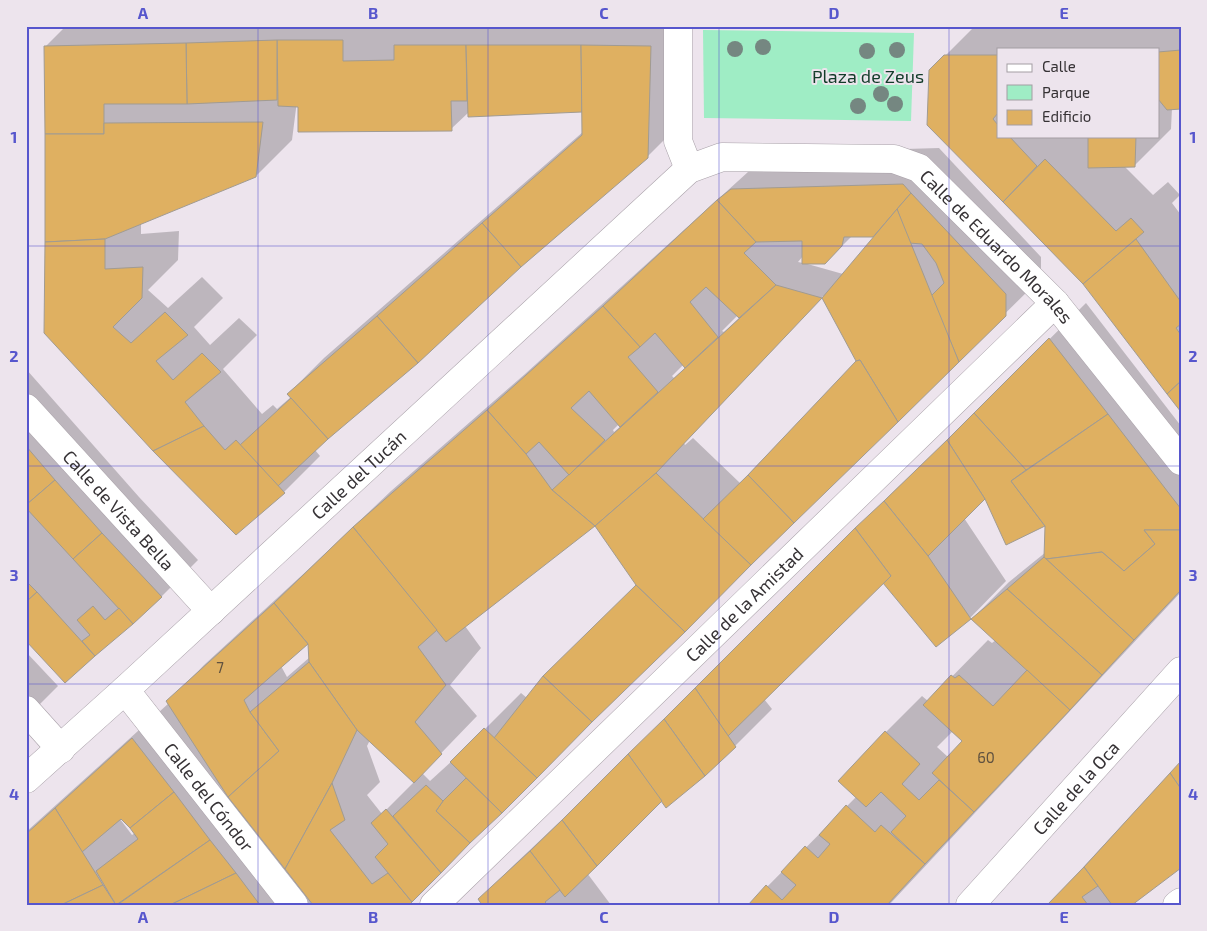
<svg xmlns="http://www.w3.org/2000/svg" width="1207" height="931" viewBox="0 0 1207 931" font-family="'Exo 2',sans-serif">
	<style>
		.green { fill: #9fedc5 }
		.shadow { fill: #0003; fill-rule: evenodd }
		.building { fill: #dfb061; stroke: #a19b92 }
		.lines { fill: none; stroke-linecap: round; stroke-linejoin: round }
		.minor-casing { stroke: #a9a1a9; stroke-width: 29 }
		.tertiary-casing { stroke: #a9a1a9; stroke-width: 29 }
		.minor { stroke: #fff; stroke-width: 28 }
		.tertiary { stroke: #fff; stroke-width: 28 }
		.tree { fill: #758781 }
		.grid { fill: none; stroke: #5756cd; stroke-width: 1; stroke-opacity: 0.55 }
		.labels { text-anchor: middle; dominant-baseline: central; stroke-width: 4; stroke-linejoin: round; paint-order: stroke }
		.number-label { font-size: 15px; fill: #605240 }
		.park-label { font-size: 18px; fill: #123b29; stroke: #ede4ed }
		.street-label { font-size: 18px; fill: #363235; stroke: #ede4ed }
		.neatline { fill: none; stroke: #5756cd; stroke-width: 2 }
		.grid-label { font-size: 16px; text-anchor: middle; font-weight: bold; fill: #5756cd }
	</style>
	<rect width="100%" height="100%" fill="#ede4ed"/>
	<polygon class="green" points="703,30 914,33 911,121 704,118"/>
	<g class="shadow">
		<path d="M66 26H686L684 120 647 157 520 266 315 450 320 456 284 492 236 534 45 332V47ZM297 101 451 129 469 112 583 110 584 131 324 358 288 394 291 397 277 409 273 405 262 414 223 369 257 335 239 318 210 345 194 327 223 298 202 277 168 308 148 290 178 260 179 231 141 234V223L256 176 292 140Z"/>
		<path d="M975 26H1181V108H1172L1171 129 1135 165 1124 166 1153 195 1168 182 1180 195 1172 203 1181 215V410L1084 283 929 124 930 71ZM998 49H1158V136H998Z"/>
		<path d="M939 148 1041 257V278L407 905H26V832L169 703 168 702 204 665 312 566 391 491 525 374 769 153ZM852 236H875L843 274 804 263H825ZM803 256V263L798 262ZM823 296 857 361 740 483 693 438 685 445 684 443ZM738 315 740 317 724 332 722 331ZM684 364 686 367 674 378 672 376ZM619 424 621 426 614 432 613 430ZM596 524 637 585 527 698 521 693 464 750 430 781 422 773 477 716 450 685 481 648 465 626ZM310 641V657L287 677 281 666ZM370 740 415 781 382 814 367 795 380 782 367 746ZM119 814 135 833 132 835 117 815Z"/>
		<path d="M1086 303 1181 426V592L889 905H749L856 797 886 732 922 696 928 701 988 640 992 643 996 640 973 618 1009 582 1046 552V524L985 497 964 518 1006 581 970 618 883 581 764 699 772 709 735 746 705 775 662 799 587 873 611 905H484L480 899 516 863 601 783 893 492 922 465ZM953 731 963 741 948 757 937 747Z"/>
		<polygon points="26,369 139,497 198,560 162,596 65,682 26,639"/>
		<polygon points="26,652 58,686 26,718"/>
		<polygon points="1181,762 1130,905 1048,905"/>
	</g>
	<g class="building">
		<polygon points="277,40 343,40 343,61 394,60 394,45 466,45 467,101 451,101 452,131 298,132 298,107 278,106"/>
		<polygon points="277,40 277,100 187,104 186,43"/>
		<polygon points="186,43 187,104 104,104 104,134 45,134 44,46"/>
		<polygon points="466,45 581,45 582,112 468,117"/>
		<polygon points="581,45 651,46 648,158 521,267 482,223 582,135"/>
		<polygon points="1181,50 1181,109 1167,110 1158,99 1158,52"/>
		<polygon points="944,55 998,55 998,113 993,119 998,125 998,136 1009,136 1037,166 1003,202 927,125 929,70"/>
		<polygon points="263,122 256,177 105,239 45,242 45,134 104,134 104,123"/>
		<polygon points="1088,136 1136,136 1135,167 1088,168"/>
		<polygon points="1045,159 1116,231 1131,218 1144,232 1083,284 1003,202"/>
		<polygon points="903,184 911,193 873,237 844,237 842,246 825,264 802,264 802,241 756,242 717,200 731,189"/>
		<polygon points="911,193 1006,294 1006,316 959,362 931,296 944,283 936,263 922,244 909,243 897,209"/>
		<polygon points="717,200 756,242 744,253 776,285 739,318 706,287 690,302 718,337 685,368 655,333 640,347 603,306"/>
		<polygon points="897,209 959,362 898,422 860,360 856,361 822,298"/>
		<polygon points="482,223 521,267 418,363 377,316"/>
		<polygon points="105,239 105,269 143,267 142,298 113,327 131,343 165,312 188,335 156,361 173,380 202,353 221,372 185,402 204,426 153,451 44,333 45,242"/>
		<polygon points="1136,239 1181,302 1181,324 1176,328 1181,335 1181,381 1167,394 1083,284"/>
		<polygon points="776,285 822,298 656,473 595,526 552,490"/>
		<polygon points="603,306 640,347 628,357 658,392 620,427 589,391 571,408 605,440 569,475 539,442 526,454 487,410"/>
		<polygon points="377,316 418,363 328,439 287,394"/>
		<polygon points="1049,338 1108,414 1026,470 974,413"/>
		<polygon points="860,360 898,422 794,523 748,475 856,361"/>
		<polygon points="1181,381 1181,412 1167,394"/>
		<polygon points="291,398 328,439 278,486 240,445"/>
		<polygon points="487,410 526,454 552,490 595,526 446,642 353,527"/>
		<polygon points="974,413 1026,470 1011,481 1045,526 1006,545 985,499 947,440"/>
		<polygon points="1108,414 1181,509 1181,530 1144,530 1155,544 1124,571 1102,552 1046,559 1044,557 1045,526 1011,481"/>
		<polygon points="204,426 225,450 236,440 285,493 236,535 153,451"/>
		<polygon points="947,440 985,499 928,556 884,501"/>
		<polygon points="26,446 55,480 26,505"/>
		<polygon points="656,473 751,565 685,632 636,585 595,526"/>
		<polygon points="748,475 794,523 751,565 703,519"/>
		<polygon points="55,480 102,533 73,559 26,508 26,505"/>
		<polygon points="884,501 928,556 971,619 936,647 883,583 891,576 855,528"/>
		<polygon points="353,527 437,630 418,647 446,685 415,722 442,754 414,783 357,730 309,662 308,644 274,603"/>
		<polygon points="855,528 891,576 728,736 695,688"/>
		<polygon points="1144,530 1181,530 1181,590 1134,640 1046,559 1102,552 1124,571 1155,544"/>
		<polygon points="102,533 162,597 133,624 73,559"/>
		<polygon points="1044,557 1134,640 1102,675 1007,589"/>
		<polygon points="26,581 37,592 26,602"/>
		<polygon points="636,585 685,632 592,722 543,676"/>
		<polygon points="1007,589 1102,675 1070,710 971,619"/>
		<polygon points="37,592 95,656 65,683 26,641 26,602"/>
		<polygon points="274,603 308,644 244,700 250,712 279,751 228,797 166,701"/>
		<polygon points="93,606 105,620 119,608 133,624 95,656 82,641 90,635 77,620"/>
		<polygon points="309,662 357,730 332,783 285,869 228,797 279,751 250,712"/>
		<polygon points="1027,670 1070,710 974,812 932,773 962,741 923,705 951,675 955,678 959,675 993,706"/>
		<polygon points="543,676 592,722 537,778 494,738"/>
		<polygon points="695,688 736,747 705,776 664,719"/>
		<polygon points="664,719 705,776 666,808 628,754"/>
		<polygon points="484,728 537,778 502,813 450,762"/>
		<polygon points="885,731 920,764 902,784 919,800 939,780 974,812 925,864 891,832 906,816 881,792 866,807 838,781"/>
		<polygon points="132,738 174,792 130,828 121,819 82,852 55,808"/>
		<polygon points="628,754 662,801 597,866 562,820"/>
		<polygon points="1181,761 1181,789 1170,773"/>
		<polygon points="1170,773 1181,789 1181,868 1132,905 1112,905 1084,867"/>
		<polygon points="466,778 502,813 470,843 436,811 443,801"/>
		<polygon points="332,783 345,820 330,830 372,884 388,873 412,902 409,905 313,905 285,869"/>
		<polygon points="426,785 443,801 436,811 470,843 441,873 393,816"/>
		<polygon points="174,792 210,840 116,905 96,871 138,839 130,828"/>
		<polygon points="846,805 875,832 881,825 925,864 887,905 748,905 766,885 782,900 796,885 781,872 805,846 818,858 830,844 819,835"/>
		<polygon points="55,808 103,885 61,905 26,905 26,834"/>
		<polygon points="386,809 441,873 412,902 375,857 388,844 371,823"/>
		<polygon points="562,820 597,866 565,897 530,851"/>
		<polygon points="210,840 236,873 170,905 117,905"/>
		<polygon points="530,851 560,890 545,902 548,905 482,905 478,899"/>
		<polygon points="1084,867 1098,886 1082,897 1088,905 1047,905"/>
		<polygon points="236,873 260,905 170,905"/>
		<polygon points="103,885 116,905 61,905"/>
	</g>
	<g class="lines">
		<defs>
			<g id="minor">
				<polyline points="678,26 678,141 689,169"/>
				<path id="s1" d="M26 408 211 611"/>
				<path id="s2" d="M125 690 294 905"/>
				<polyline points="26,710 61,749"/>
				<path id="s3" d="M26 779 125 690 689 169 722 157 894 159 919 168 1055 303 1181 461"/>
				<path id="s4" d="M434 905 1055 303"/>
				<polyline points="1177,905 1181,902"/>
			</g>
			<g id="tertiary">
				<path id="s5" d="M970 905 1181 671"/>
			</g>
		</defs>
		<use href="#minor" class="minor-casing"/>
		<use href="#tertiary" class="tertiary-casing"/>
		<use href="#minor" class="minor"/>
		<use href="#tertiary" class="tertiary"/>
	</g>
	<g class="tree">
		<circle cx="763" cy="47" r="8"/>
		<circle cx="735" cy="49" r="8"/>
		<circle cx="897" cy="50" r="8"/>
		<circle cx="867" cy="51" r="8"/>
		<circle cx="881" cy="94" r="8"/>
		<circle cx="895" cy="104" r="8"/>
		<circle cx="858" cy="106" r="8"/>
	</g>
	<path class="grid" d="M258 26V905M488 26V905M719 26V905M949 26V905M26 246H1181M26 466H1181M26 684H1181"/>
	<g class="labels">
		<g class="number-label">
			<text x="220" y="667">7</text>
			<text x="986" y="757">60</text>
		</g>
		<g class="park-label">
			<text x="868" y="76">Plaza de Zeus</text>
		</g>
		<g class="street-label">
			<text stroke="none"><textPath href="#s3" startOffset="1245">Calle de Eduardo Morales</textPath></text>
			<text stroke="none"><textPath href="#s3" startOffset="451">Calle del Tucán</textPath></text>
			<text stroke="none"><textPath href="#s1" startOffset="138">Calle de Vista Bella</textPath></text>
			<text stroke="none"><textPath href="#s4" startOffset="432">Calle de la Amistad</textPath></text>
			<text stroke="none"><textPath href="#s5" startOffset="158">Calle de la Oca</textPath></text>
			<text stroke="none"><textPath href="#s2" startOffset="136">Calle del Cóndor</textPath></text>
		</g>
	</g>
	<rect width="1207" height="931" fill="none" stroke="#ede4ed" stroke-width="55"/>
	<rect x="997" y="48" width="162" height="90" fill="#ede4ed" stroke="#a49da3"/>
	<rect x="1007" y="64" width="25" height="8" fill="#ffffff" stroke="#a49da3"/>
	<text x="1042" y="72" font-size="15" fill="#363235">Calle</text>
	<rect x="1007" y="85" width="25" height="15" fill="#9fedc5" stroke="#a49da3"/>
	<text x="1042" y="98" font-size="15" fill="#363235">Parque</text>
	<rect x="1007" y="110" width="25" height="15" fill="#dfb061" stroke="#a49da3"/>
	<text x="1042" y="122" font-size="15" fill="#363235">Edificio</text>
	<rect x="28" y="28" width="1152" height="876" class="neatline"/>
	<g class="grid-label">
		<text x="143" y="19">A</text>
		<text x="373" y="19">B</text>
		<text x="604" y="19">C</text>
		<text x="834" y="19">D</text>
		<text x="1064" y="19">E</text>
		<text x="14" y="143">1</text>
		<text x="1193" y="143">1</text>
		<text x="14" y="362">2</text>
		<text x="1193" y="362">2</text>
		<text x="14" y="581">3</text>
		<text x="1193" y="581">3</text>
		<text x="14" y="800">4</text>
		<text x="1193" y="800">4</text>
		<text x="143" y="923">A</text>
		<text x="373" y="923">B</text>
		<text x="604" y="923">C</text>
		<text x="834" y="923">D</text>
		<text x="1064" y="923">E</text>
	</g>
</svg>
